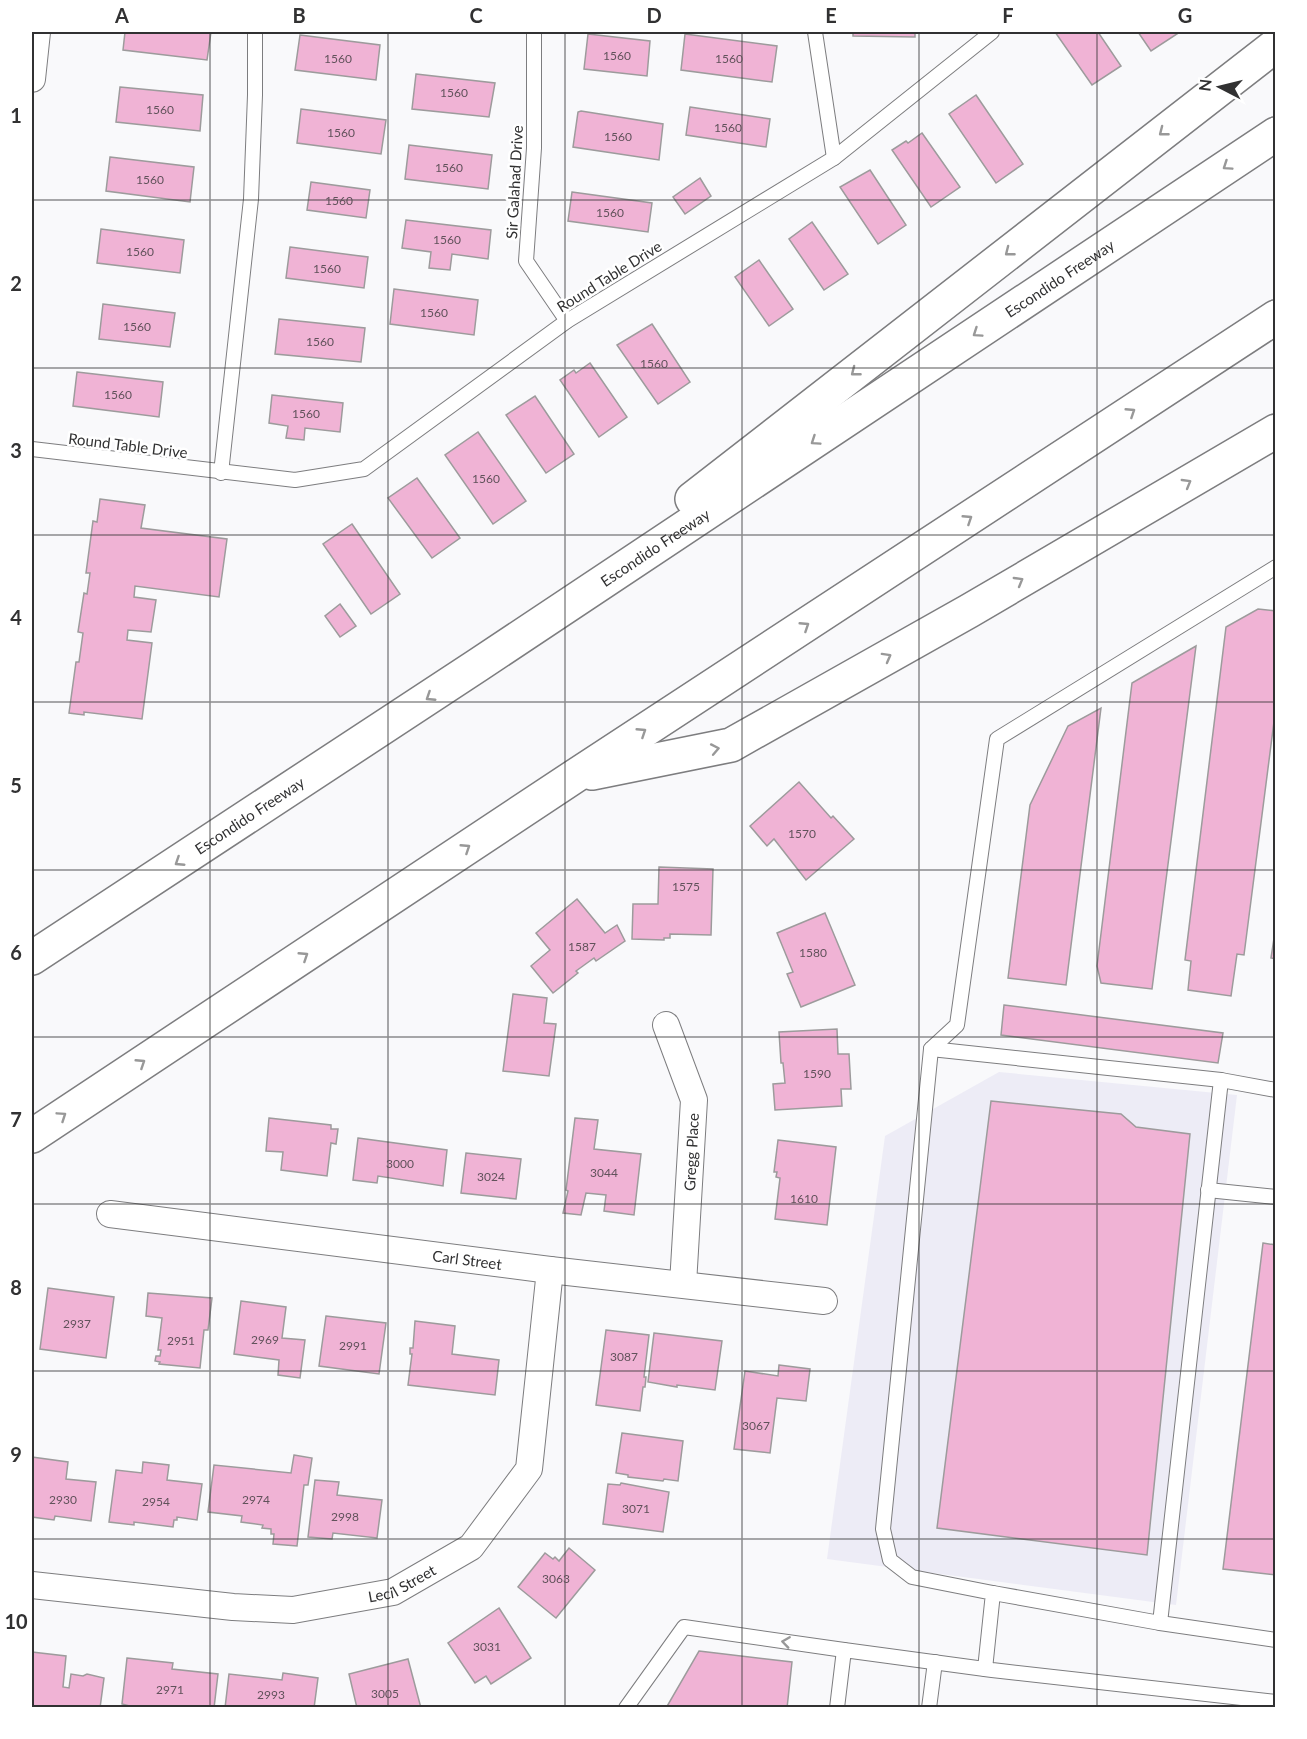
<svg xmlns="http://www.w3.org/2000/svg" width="1307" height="1739" viewBox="0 0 1307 1739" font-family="Lato,sans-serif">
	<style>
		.built { fill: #edecf6 }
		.building { fill: #f0b3d5; stroke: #9d9b9c; stroke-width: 1.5 }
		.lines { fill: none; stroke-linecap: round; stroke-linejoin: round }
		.service-casing { stroke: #7d7d7f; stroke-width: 16 }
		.minor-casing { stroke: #7d7d7f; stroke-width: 28 }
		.motorway-casing { stroke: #7d7d7f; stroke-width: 36 }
		.service { stroke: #fff; stroke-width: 14 }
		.minor { stroke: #fff; stroke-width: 26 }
		.motorway { stroke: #fff; stroke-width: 33 }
		.oneway { stroke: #989898 }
		.grid { fill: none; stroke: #313132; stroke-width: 1.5; stroke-opacity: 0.55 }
		.labels { text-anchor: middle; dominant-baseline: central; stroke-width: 5; stroke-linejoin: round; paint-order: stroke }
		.number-label { font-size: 12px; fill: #61525b }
		.street-label { font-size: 15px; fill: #313132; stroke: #fff }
		.neatline { fill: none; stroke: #313132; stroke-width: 2 }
		.grid-label { font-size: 20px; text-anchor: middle; font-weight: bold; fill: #313132 }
	</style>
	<rect width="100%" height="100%" fill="#f9f9fb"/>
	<polygon class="built" points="999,1072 1237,1095 1176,1605 827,1559 885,1136"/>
	<g class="building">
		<polygon points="125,32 211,32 207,60 123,50"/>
		<polygon points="853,32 915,32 915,37 853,36"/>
		<polygon points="1055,32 1098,32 1121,66 1092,85"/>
		<polygon points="1138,32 1180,32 1151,51"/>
		<polygon points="588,34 650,41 647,76 584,69"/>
		<polygon points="685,34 777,46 772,82 681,70"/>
		<polygon points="300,35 380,45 376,80 295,70"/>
		<polygon points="416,74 495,83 489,117 412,109"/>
		<polygon points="120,87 203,95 200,131 116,122"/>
		<polygon points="976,95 1023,164 996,183 949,114"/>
		<polygon points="690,107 770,119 766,147 686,135"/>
		<polygon points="301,109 386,120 381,154 297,143"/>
		<polygon points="581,111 663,124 659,160 573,147 578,112"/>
		<polygon points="922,133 960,187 931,207 892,150 906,141 908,143"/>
		<polygon points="409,145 492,155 488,189 405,179"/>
		<polygon points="110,157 194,167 190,202 106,191"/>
		<polygon points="870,170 906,225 878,244 840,187"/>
		<polygon points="700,178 711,196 685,214 673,197"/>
		<polygon points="311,182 370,190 366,218 307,210"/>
		<polygon points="572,192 652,203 648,232 568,221"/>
		<polygon points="406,220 491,230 488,259 452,254 450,270 429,268 431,252 402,248"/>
		<polygon points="812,222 848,274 824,290 789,239"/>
		<polygon points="101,229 184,240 180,273 97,263"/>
		<polygon points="290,247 368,257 364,288 286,278"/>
		<polygon points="759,260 793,309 769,326 735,277"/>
		<polygon points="394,289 478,300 474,335 390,324"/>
		<polygon points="103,304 175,313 170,347 99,339"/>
		<polygon points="279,319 365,328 361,362 275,354"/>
		<polygon points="652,324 690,382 658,404 617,345"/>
		<polygon points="590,363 627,417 599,437 560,380 574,370 576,373"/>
		<polygon points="77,372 163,382 159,417 73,406"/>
		<polygon points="272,395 343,403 340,432 305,428 304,440 286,438 288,426 269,423"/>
		<polygon points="535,396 574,454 546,473 506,415"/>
		<polygon points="478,432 526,501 493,524 445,455"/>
		<polygon points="417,478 460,538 432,558 388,498"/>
		<polygon points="100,499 145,505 141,528 227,539 219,597 135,586 134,597 156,600 151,632 128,630 127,640 152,643 142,719 84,712 84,715 69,713 76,662 79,662 83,633 78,632 84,593 87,594 90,573 86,573 93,521 97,522"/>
		<polygon points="352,524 400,594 371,614 323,544"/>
		<polygon points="340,604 356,626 340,637 325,616"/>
		<polygon points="1258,609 1276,611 1276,706 1244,955 1237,954 1231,996 1188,990 1191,961 1185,960 1226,627"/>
		<polygon points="1196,646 1152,989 1101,983 1097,966 1132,683"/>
		<polygon points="1101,708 1066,985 1008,978 1030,805 1068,726"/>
		<polygon points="799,782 831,818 833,816 854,839 806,880 774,839 767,846 750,826"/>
		<polygon points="659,867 713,869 711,935 670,934 670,938 664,938 664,940 632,939 633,904 658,904"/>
		<polygon points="577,899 605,933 617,925 625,941 596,961 594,958 576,971 578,973 553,993 531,966 550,950 536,933"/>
		<polygon points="825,913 855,985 801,1007 787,974 793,972 777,933"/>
		<polygon points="1276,925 1276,959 1271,958"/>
		<polygon points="513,994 547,998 544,1023 556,1024 549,1076 503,1071"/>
		<polygon points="1004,1005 1223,1033 1218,1063 1001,1035"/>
		<polygon points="837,1029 838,1054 849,1054 851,1089 841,1089 842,1106 775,1110 773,1084 785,1083 783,1063 781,1063 779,1032"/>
		<polygon points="991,1101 1121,1114 1136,1127 1190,1134 1147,1555 937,1528"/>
		<polygon points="269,1118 331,1125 331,1129 338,1129 336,1144 331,1143 327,1176 281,1170 283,1152 266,1151"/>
		<polygon points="575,1118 598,1120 594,1149 641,1154 634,1215 604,1211 606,1195 586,1193 581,1215 563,1213 568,1191 566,1190"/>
		<polygon points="358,1138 447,1150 443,1186 378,1176 377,1183 353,1180"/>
		<polygon points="778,1140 836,1147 827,1225 775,1219 780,1178 776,1177 777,1172 774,1172"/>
		<polygon points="466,1153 521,1159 516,1199 461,1193"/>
		<polygon points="1263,1243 1276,1245 1276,1575 1223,1569"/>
		<polygon points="48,1288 114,1297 106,1358 40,1349"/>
		<polygon points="148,1293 212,1298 208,1330 204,1330 200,1368 159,1364 160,1362 155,1361 156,1356 160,1356 161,1350 158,1350 162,1318 146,1316"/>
		<polygon points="241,1301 286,1307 282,1338 305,1340 300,1378 278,1375 279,1360 234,1354"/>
		<polygon points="326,1316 386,1323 379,1374 319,1366"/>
		<polygon points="415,1321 455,1326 452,1354 499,1360 495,1395 408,1385 412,1354 410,1354 410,1348 413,1348"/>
		<polygon points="606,1330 649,1335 644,1377 646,1377 645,1387 643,1387 640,1411 596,1405"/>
		<polygon points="654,1333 722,1341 715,1390 677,1385 677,1387 648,1382"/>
		<polygon points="779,1365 810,1369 806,1401 777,1398 770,1453 734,1449 745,1371 778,1376"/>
		<polygon points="622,1433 683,1441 678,1481 664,1479 663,1481 628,1477 628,1475 616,1473"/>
		<polygon points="294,1455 312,1458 308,1485 304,1485 297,1546 273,1544 274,1534 271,1534 271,1529 262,1528 263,1525 241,1522 242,1516 208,1512 214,1465 291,1473"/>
		<polygon points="32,1457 68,1462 66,1479 96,1482 91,1521 55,1516 54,1520 32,1517"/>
		<polygon points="143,1462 169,1465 167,1480 202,1484 197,1520 177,1517 177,1520 174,1520 173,1527 134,1522 134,1525 109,1522 116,1470 142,1473"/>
		<polygon points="315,1480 339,1482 337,1495 382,1500 377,1538 333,1533 332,1539 308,1537"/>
		<polygon points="621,1483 669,1492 663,1532 603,1524 608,1484 620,1485"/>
		<polygon points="569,1548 595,1570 556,1618 518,1587 545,1553 553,1559 555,1557 559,1561"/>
		<polygon points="499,1608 531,1658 491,1684 486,1676 475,1683 448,1643"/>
		<polygon points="699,1651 792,1662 787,1708 666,1708"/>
		<polygon points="32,1652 66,1656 63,1687 69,1688 71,1674 83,1676 87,1674 104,1678 100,1708 32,1708"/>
		<polygon points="127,1658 173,1663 172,1669 218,1674 214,1708 137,1708 122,1704"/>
		<polygon points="408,1659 421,1708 357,1708 349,1674"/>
		<polygon points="283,1673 318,1678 314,1708 225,1708 229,1674 282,1680"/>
	</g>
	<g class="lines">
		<defs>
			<g id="service">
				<polyline points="534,32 534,148 526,261 567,321"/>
				<polyline points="815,32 834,158"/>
				<polyline points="32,449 295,480 364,469 567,321 834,158 992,32"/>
				<polyline points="221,473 251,199 255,95 255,32"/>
				<polyline points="931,1049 957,1025 997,739 1276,567"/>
				<polyline points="1221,1080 1160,1623 1276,1640"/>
				<polyline points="1208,1190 1276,1197"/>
				<polyline points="993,1593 1160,1623"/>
				<polyline points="985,1669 993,1593 912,1577 890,1560 883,1529 931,1049 1221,1080 1276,1090"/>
				<polyline points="626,1708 684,1627 844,1650"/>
				<polyline points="837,1708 844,1650 992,1670 1276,1702"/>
				<polyline points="929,1708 935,1662"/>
			</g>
			<g id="minor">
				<polyline points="32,79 37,32"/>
				<polyline points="666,1025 694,1100 683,1284"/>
				<path id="s1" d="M110 1214 550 1270 824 1301"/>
				<path id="s2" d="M32 1585 233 1607 293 1610 393 1592 471 1547 529 1469 550 1270"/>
			</g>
			<g id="motorway">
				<polyline points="692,499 1276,45"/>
				<polyline points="592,773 731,745 969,611 1276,431"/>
				<path id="s3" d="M32 958 478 665 1276 134"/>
				<polyline points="32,1136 575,776 1276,317"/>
			</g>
		</defs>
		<use href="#service" class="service-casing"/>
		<use href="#minor" class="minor-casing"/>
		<use href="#motorway" class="motorway-casing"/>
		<use href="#service" class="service"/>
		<use href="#minor" class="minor"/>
		<use href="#motorway" class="motorway"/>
	</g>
	<defs><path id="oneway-chevron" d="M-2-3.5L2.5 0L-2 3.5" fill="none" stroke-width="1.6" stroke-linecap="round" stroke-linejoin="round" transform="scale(1.5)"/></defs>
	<g class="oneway">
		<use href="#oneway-chevron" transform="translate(1163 132) rotate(142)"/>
		<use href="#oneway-chevron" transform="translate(1227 166) rotate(146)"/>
		<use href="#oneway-chevron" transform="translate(1009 252) rotate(142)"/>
		<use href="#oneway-chevron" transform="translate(977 333) rotate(146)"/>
		<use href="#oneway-chevron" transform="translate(855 372) rotate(142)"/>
		<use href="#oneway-chevron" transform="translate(1131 412) rotate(-33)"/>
		<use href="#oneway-chevron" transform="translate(815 441) rotate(146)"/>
		<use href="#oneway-chevron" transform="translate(1187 483) rotate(-30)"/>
		<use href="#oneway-chevron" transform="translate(968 519) rotate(-33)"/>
		<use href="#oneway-chevron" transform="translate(1019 581) rotate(-30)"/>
		<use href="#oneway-chevron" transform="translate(805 626) rotate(-33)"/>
		<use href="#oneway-chevron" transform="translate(887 657) rotate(-29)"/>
		<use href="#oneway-chevron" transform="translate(430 697) rotate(147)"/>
		<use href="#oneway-chevron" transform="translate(642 732) rotate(-33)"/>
		<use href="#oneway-chevron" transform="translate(715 749) rotate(-11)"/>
		<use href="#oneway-chevron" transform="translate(466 848) rotate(-33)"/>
		<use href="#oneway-chevron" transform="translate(179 862) rotate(147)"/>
		<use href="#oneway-chevron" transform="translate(304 956) rotate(-33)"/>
		<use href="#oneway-chevron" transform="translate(141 1063) rotate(-33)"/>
		<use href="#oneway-chevron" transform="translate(62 1116) rotate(-34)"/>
		<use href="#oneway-chevron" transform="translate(786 1642) rotate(-172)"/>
	</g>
	<path class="grid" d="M210 32V1708M388 32V1708M565 32V1708M742 32V1708M919 32V1708M1097 32V1708M32 200H1276M32 368H1276M32 535H1276M32 702H1276M32 870H1276M32 1037H1276M32 1204H1276M32 1371H1276M32 1539H1276"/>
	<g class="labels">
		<g class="number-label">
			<text x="617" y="55">1560</text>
			<text x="338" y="58">1560</text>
			<text x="729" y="58">1560</text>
			<text x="454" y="92">1560</text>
			<text x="160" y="109">1560</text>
			<text x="728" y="127">1560</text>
			<text x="341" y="132">1560</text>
			<text x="618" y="136">1560</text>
			<text x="449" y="167">1560</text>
			<text x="150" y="179">1560</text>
			<text x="339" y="200">1560</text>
			<text x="610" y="212">1560</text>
			<text x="447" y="239">1560</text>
			<text x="140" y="251">1560</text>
			<text x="327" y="268">1560</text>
			<text x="434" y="312">1560</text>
			<text x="137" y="326">1560</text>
			<text x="320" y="341">1560</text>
			<text x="654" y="363">1560</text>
			<text x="118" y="394">1560</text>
			<text x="306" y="413">1560</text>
			<text x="486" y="478">1560</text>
			<text x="802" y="833">1570</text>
			<text x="686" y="886">1575</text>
			<text x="582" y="946">1587</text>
			<text x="813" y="952">1580</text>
			<text x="817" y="1073">1590</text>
			<text x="400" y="1163">3000</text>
			<text x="604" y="1172">3044</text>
			<text x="491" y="1176">3024</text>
			<text x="804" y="1198">1610</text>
			<text x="77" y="1323">2937</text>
			<text x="265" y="1339">2969</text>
			<text x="181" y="1340">2951</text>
			<text x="353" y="1345">2991</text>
			<text x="624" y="1356">3087</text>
			<text x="756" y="1425">3067</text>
			<text x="63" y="1499">2930</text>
			<text x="256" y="1499">2974</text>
			<text x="156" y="1501">2954</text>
			<text x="636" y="1508">3071</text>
			<text x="345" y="1516">2998</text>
			<text x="556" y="1578">3063</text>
			<text x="487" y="1646">3031</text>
			<text x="170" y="1689">2971</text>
			<text x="385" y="1693">3005</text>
			<text x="271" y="1694">2993</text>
		</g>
		<g class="street-label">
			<text transform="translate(514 182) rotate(-87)">Sir Galahad Drive</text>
			<text transform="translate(609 276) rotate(-32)">Round Table Drive</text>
			<text stroke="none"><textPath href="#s3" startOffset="1232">Escondido Freeway</textPath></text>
			<text transform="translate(128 445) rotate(7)">Round Table Drive</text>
			<text stroke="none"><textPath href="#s3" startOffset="746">Escondido Freeway</textPath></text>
			<text stroke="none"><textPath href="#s3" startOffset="260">Escondido Freeway</textPath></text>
			<text transform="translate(691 1152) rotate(-87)">Gregg Place</text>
			<text stroke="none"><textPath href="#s1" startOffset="360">Carl Street</textPath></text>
			<text stroke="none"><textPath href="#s2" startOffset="375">Lecil Street</textPath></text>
		</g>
	</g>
	<rect width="1307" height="1739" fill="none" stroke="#ffffff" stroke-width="66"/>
	<g transform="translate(1220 87) rotate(277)" stroke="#ffffff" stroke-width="4.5" paint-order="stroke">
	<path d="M0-4.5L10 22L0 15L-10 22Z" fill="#313132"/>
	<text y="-9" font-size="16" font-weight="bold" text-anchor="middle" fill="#313132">N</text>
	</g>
	<rect x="33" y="33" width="1241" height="1673" class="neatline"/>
	<g class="grid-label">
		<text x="122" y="23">A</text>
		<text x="299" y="23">B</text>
		<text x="476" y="23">C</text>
		<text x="654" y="23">D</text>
		<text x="831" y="23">E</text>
		<text x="1008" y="23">F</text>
		<text x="1185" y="23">G</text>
		<text x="16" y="123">1</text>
		<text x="16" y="291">2</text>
		<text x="16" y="458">3</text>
		<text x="16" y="625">4</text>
		<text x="16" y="793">5</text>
		<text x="16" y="960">6</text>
		<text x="16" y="1127">7</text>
		<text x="16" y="1295">8</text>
		<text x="16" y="1462">9</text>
		<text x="16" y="1629">10</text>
	</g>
</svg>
